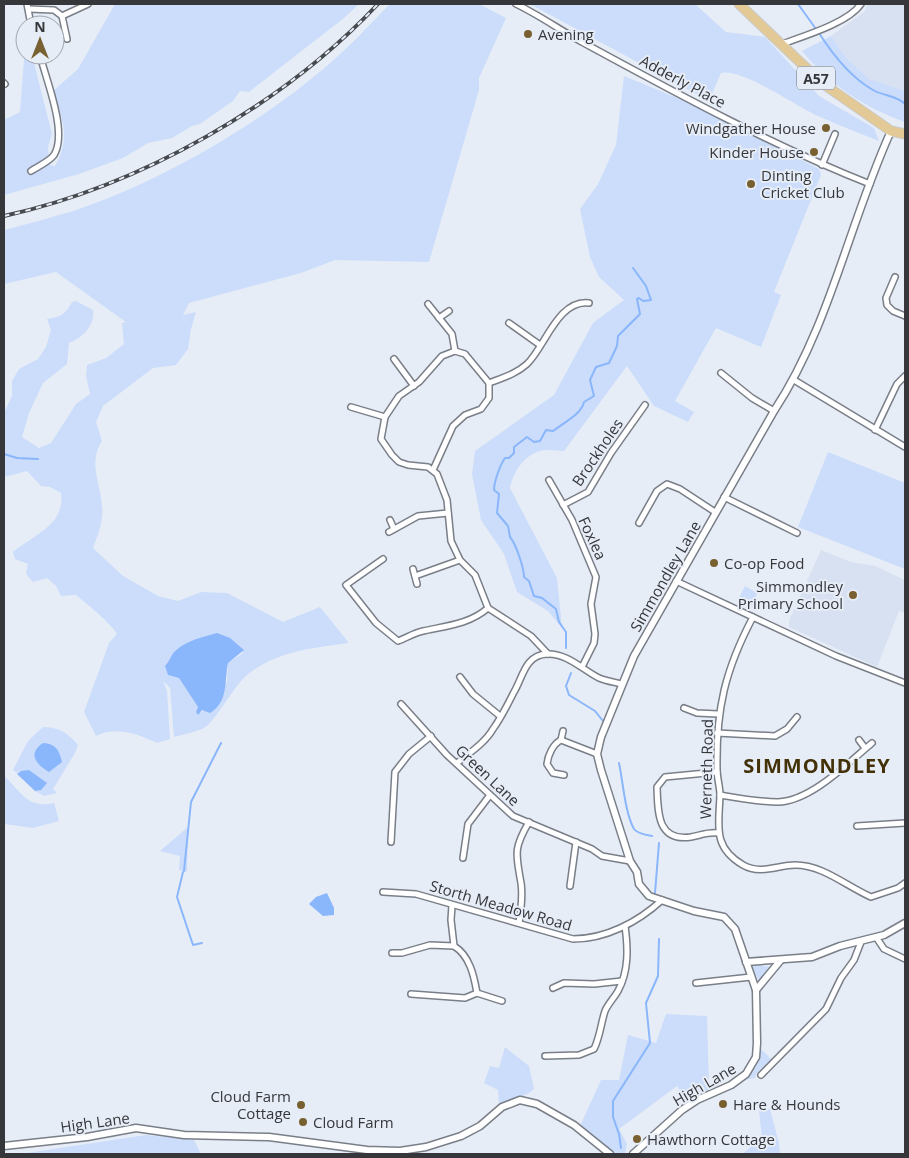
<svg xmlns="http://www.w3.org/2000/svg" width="909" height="1158" viewBox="0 0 909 1158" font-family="'Open Sans',sans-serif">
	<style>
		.built { fill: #d7e1f2 }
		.green { fill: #cbddfa; fill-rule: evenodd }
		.water { fill: #8ab6fc }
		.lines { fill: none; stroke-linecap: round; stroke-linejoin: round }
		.stream { stroke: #8ab6fc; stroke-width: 2 }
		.minor-casing { stroke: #797e87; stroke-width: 8 }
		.tertiary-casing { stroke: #797e87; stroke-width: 9 }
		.primary-casing { stroke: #cacbcc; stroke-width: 11 }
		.minor { stroke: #fff; stroke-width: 5 }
		.tertiary { stroke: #fff; stroke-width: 6 }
		.primary { stroke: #e2c996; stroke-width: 9 }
		.rail-casing { stroke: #474a4e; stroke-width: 4 }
		.rail { stroke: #e7edf7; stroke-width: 2; stroke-dasharray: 5.5; stroke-linecap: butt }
		.poi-dot { fill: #786030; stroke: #e7edf7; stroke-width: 2 }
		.labels { text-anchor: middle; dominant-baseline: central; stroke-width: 4; stroke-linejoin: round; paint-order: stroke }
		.shield { fill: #e7edf7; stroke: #6a6e73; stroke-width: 1 }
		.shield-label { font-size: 14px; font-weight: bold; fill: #35373b }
		.poi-label { font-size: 15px; fill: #35373b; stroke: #e7edf7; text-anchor: start }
		.street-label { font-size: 15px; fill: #35373b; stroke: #e7edf7 }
		.district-label { font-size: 20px; font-weight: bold; letter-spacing: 1px; fill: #433108; stroke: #e7edf7 }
	</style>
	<rect width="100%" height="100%" fill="#e7edf7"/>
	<g class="built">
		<polygon points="868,4 905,4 905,91 869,80 848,60 831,36 864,12"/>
		<polygon points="821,550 851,562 875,566 905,580 905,613 899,611 877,667 789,627 789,621"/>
	</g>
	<g class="green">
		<path d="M115 4H359L344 18 249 92 240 91 233 101 200 124 192 126 172 138 148 143 123 158 79 174 4 195V120L20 112 25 47V55H32L52 134 48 147 50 165 55 166C71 137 63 121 53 91L78 69Z"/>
		<path d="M390 4H479L506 18 479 78V90L429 262 335 260 301 273 189 303 183 315 196 312 191 329 188 349 176 365 153 368 103 406 96 422 102 441C88 463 100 481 102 506 104 520 98 535 93 548L123 576 158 596 178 601 201 592 227 593 283 622 320 607 349 643C312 648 277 651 247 675 232 688 216 721 204 728 195 732 184 734 174 737L170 688 163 681 167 691 170 739 157 743C137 734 117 726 96 736L84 712 109 643 117 634C110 622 88 605 76 595L61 596 56 586 47 578 33 582 26 574 28 564 15 559 13 552C35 534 65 525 61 493L50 487 41 486 27 471 4 477V413L12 396V381L19 369 38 359 46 347 51 330 47 319C60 317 66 314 72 302L76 301 93 310C95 326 82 338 69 343L67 364 43 383 29 413 22 437 39 448 51 443 76 404 90 394 86 376 87 365 106 358 124 344 122 323 126 322 56 272 4 284V230C27 224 50 218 73 211 162 182 267 120 337 57 355 41 372 22 390 4ZM217 634 243 653 228 663 227 682 205 709 198 714 196 712 198 707 179 678 168 675 167 664 176 649 191 641Z"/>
		<path d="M530 4H695L726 32 765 37 819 96 874 128 879 141C859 133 838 125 818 116 796 106 742 68 721 73L709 101Z"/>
		<path d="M831 36 848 60 869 79 905 91V122C865 108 829 84 802 51Z"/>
		<path d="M624 76 697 106 819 169 821 175 774 292 781 295 761 347 716 328 675 401 694 412 688 422 654 406 627 366 564 451C557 451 547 449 540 451 523 456 513 473 510 488L557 578 562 628 548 611 517 592 504 554 481 520 472 474 475 451 554 395 593 323 624 300 599 277 590 257 580 209 598 184 616 145Z"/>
		<polygon points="828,452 905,483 905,569 798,527"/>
		<polygon points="745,586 757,593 753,607 738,600"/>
		<path d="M43 727C59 727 68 733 78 745L75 753 53 789 57 793 44 796 35 791 41 790 21 771 17 773 13 770 28 741Z"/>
		<path d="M4 776C22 792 27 809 54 803L59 821 33 828 4 824Z"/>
		<polygon points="188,827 187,872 179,870 180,856 160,851"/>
		<polygon points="755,965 771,967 760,982 752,968"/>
		<polygon points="666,1014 707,1016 709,1089 687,1101 677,1086 619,1129 627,1144 625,1154 612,1153 580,1126 601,1080 619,1080 628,1035 656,1043"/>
		<path d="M505 1047 529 1066 534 1089C527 1097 509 1099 499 1105L498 1090 484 1083 490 1066 499 1068Z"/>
		<path d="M759 1047 771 1059 756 1074 755 1078 743 1080C755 1071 758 1062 759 1047Z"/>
		<polygon points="770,1109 779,1143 780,1154 742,1154 762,1138 759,1110"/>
		<polygon points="146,1135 194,1140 201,1154 20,1154"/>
	</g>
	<g class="water">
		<path d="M217 633 230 638 244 650 228 663C224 682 229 701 210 713L202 710 198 715 196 712 198 707 179 678 168 675 165 666C170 661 171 654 176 650 188 640 203 637 217 633Z"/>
		<path d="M43 743C56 744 59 750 62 762L49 772C36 764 27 754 43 743Z"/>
		<polygon points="29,770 47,783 41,790 35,791 17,774 21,771"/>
		<polygon points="327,893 334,908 334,915 323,916 309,904 316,897"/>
	</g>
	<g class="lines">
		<g class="stream">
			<polyline points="798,4 816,29"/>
			<path d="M819 33C833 55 850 77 873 90 883 96 896 95 905 104"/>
			<polyline points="4,454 17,458 38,459"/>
			<path d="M566 648V632L559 622 556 609 542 598 534 596 529 581 524 577C524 568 516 544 510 537L508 526 497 513 499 494 494 490C494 482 500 465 505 458H509L514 453V447L527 437 534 442 540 441 546 430 553 431C563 423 581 415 584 402L594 396 590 380 596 367 609 363 617 346 618 336 640 314 637 299 639 298 643 301 651 300 646 286 633 268"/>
			<polyline points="571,673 566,686 569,695 595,711 603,721"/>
			<path d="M619 763C623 782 625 813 634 829 638 834 646 835 652 836"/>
			<polyline points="184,871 191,802 221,743"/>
			<polyline points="183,872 177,897 193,945 202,943"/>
			<polyline points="655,893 659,843"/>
			<polyline points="621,1148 619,1134 613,1117 613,1101 650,1043 646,1003 658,976 659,939"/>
		</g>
		<defs>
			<g id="minor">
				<polyline points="27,4 31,25"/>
				<path d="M516 4C539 15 560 30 582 42 676 93 771 145 870 184"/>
				<polyline points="29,9 54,10 62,16 88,4"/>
				<polyline points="62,16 67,39"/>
				<path d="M782 44C804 36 848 23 861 4"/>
				<polyline points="4,83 5,84"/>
				<polyline points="822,165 835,134"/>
				<path d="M31 171C37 167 50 161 54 155 68 132 46 80 40 55"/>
				<polyline points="895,277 886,298 887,305 893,311 905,316"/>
				<polyline points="428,304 452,334 455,351"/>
				<polyline points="439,318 449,311"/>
				<polyline points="509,323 540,345"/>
				<polyline points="394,359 414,386"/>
				<polyline points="721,373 752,398 774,411"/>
				<polyline points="794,380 905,447"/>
				<path d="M489 383C502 378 516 374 527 364 545 347 558 299 589 303"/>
				<polyline points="351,407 385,417"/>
				<polyline points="875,430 897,384 905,376"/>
				<polyline points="433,470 453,426 465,415 481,409 489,398 489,383 465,354 455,351 442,356 419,382 399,396 385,417 381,439 392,455 399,462 408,465 428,467 437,474 447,500 451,541 460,560 475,575 488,608 531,636 548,654"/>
				<polyline points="549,480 572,520 596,577 591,604 595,634 594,643 582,667"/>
				<polyline points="724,497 797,533"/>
				<polyline points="563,505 588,492 611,453 645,405"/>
				<polyline points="390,520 394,529"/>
				<polyline points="639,523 657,491 667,484 680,489 715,512"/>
				<polyline points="389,532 418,516 448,513"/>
				<path d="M383 559 346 585 376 623 398 641C406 638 414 633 423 631 446 626 470 624 488 608"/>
				<polyline points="413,569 417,584"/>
				<polyline points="415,576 460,560"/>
				<polyline points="676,581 836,656 905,683"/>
				<path d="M753 617C725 670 716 709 717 769 717 778 720 787 720 795 719 825 712 847 743 865 760 875 778 865 795 865 823 865 846 886 871 897L898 888 905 883"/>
				<polyline points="460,677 473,694 500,716"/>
				<polyline points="401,704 447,755 513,816 592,849 602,856 630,861"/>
				<polyline points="684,708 697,713 718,714"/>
				<polyline points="717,733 775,736 787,729 797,717"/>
				<polyline points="561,740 563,731"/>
				<polyline points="859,740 865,748"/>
				<path d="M457 763C469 753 485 743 493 729 501 718 508 704 514 692 523 677 525 655 547 654 567 653 583 670 599 678 606 681 614 682 622 684"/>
				<path d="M717 772 665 777 657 787C658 812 657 842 691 837 701 835 708 832 718 833"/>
				<path d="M564 775 553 773 547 764C548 755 553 744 561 740L597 754"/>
				<path d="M720 795C738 798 759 802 778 802 811 801 848 763 872 743"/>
				<polyline points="857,826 905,823"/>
				<polyline points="391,842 395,772 409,754 431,736"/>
				<polyline points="463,858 468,824 490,795"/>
				<polyline points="570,886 576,842"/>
				<path d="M383 892 416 894 573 939C606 939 638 922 662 900"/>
				<path d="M452 905 451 920 454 946C470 956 474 976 477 993L502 1001"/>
				<path d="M519 923C521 910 523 896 521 883 516 854 513 849 529 822"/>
				<polyline points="876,937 884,949 905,959"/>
				<polyline points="392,953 402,953 430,945 454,946"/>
				<polyline points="696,983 751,977"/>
				<polyline points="553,988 564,983 594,984 622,981"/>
				<polyline points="411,994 465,998 477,993"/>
				<path d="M545 1056 579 1055 594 1049C600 1037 601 1023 605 1011 608 1004 614 998 618 991 629 971 628 948 625 926"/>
				<polyline points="761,1075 826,1009 841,978 854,960 861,942"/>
			</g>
			<g id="tertiary">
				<polyline points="746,962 812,957 840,946 884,935 905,923"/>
				<polyline points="756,990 780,961"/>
				<polyline points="4,1146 87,1137 136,1128 184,1135 269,1137 367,1150 400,1151 426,1147 461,1136 480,1126 502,1107 520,1100 537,1104 574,1125 610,1154"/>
				<path d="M633 1154 682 1110 697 1100 731 1085 746 1074 756 1057 757 1043 756 990 735 929 724 917 694 911 649 896 639 884 637 872 630 861 601 770 597 754 601 737 634 656 774 411C830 326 849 223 891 131"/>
			</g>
			<polyline id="primary" points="739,4 822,83 891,131 905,134"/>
		</defs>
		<use href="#minor" class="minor-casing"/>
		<use href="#tertiary" class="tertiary-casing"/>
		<use href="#primary" class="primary-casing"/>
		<use href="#minor" class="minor"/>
		<use href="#tertiary" class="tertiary"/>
		<use href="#primary" class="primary"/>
		<defs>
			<path id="rail" d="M4 216C140 186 283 105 378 4"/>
		</defs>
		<use href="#rail" class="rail-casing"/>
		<use href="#rail" class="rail"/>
	</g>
	<g class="poi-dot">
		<circle cx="528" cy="34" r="5"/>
		<circle cx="826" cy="128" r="5"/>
		<circle cx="814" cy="152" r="5"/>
		<circle cx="751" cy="184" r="5"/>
		<circle cx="714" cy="563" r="5"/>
		<circle cx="853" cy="595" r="5"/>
		<circle cx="723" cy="1104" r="5"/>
		<circle cx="301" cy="1105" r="5"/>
		<circle cx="303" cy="1122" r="5"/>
		<circle cx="637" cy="1139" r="5"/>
	</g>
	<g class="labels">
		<rect class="shield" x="797" y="66.5" width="38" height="23" rx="4"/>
		<g class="shield-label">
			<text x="816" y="78">A57</text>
		</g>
		<g class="poi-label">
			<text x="538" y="34">Avening</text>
			<text x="816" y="128" text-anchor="end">Windgather House</text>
			<text x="804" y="152" text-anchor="end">Kinder House</text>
			<text x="761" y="175">Dinting<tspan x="761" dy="17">Cricket Club</tspan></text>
			<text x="724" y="563">Co-op Food</text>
			<text x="843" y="586" text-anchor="end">Simmondley<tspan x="843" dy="17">Primary School</tspan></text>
			<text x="291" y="1096" text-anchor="end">Cloud Farm<tspan x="291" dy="17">Cottage</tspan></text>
			<text x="733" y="1104">Hare &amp; Hounds</text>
			<text x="313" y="1122">Cloud Farm</text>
			<text x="647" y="1139">Hawthorn Cottage</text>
		</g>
		<g class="street-label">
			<text transform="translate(683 81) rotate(28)">Adderly Place</text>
			<text transform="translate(597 452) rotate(-56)">Brockholes</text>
			<text transform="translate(593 538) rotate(65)">Foxlea</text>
			<text transform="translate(665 576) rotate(-60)">Simmondley Lane</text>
			<text transform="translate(706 769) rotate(-89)">Werneth Road</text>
			<text transform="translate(488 775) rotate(43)">Green Lane</text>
			<text transform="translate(501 905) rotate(16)">Storth Meadow Road</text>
			<text transform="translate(704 1084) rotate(-30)">High Lane</text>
			<text transform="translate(95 1122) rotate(-8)">High Lane</text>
		</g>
		<g class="district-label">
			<text x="817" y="765">SIMMONDLEY</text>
		</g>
	</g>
	<rect width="909" height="1158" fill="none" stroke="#35373b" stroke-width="10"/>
	<g transform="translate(40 40)"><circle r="24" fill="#e7edf7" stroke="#a0a4ac"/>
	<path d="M0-4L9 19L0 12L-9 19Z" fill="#786030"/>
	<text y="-8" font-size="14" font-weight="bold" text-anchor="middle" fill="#35373b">N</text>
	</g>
</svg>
